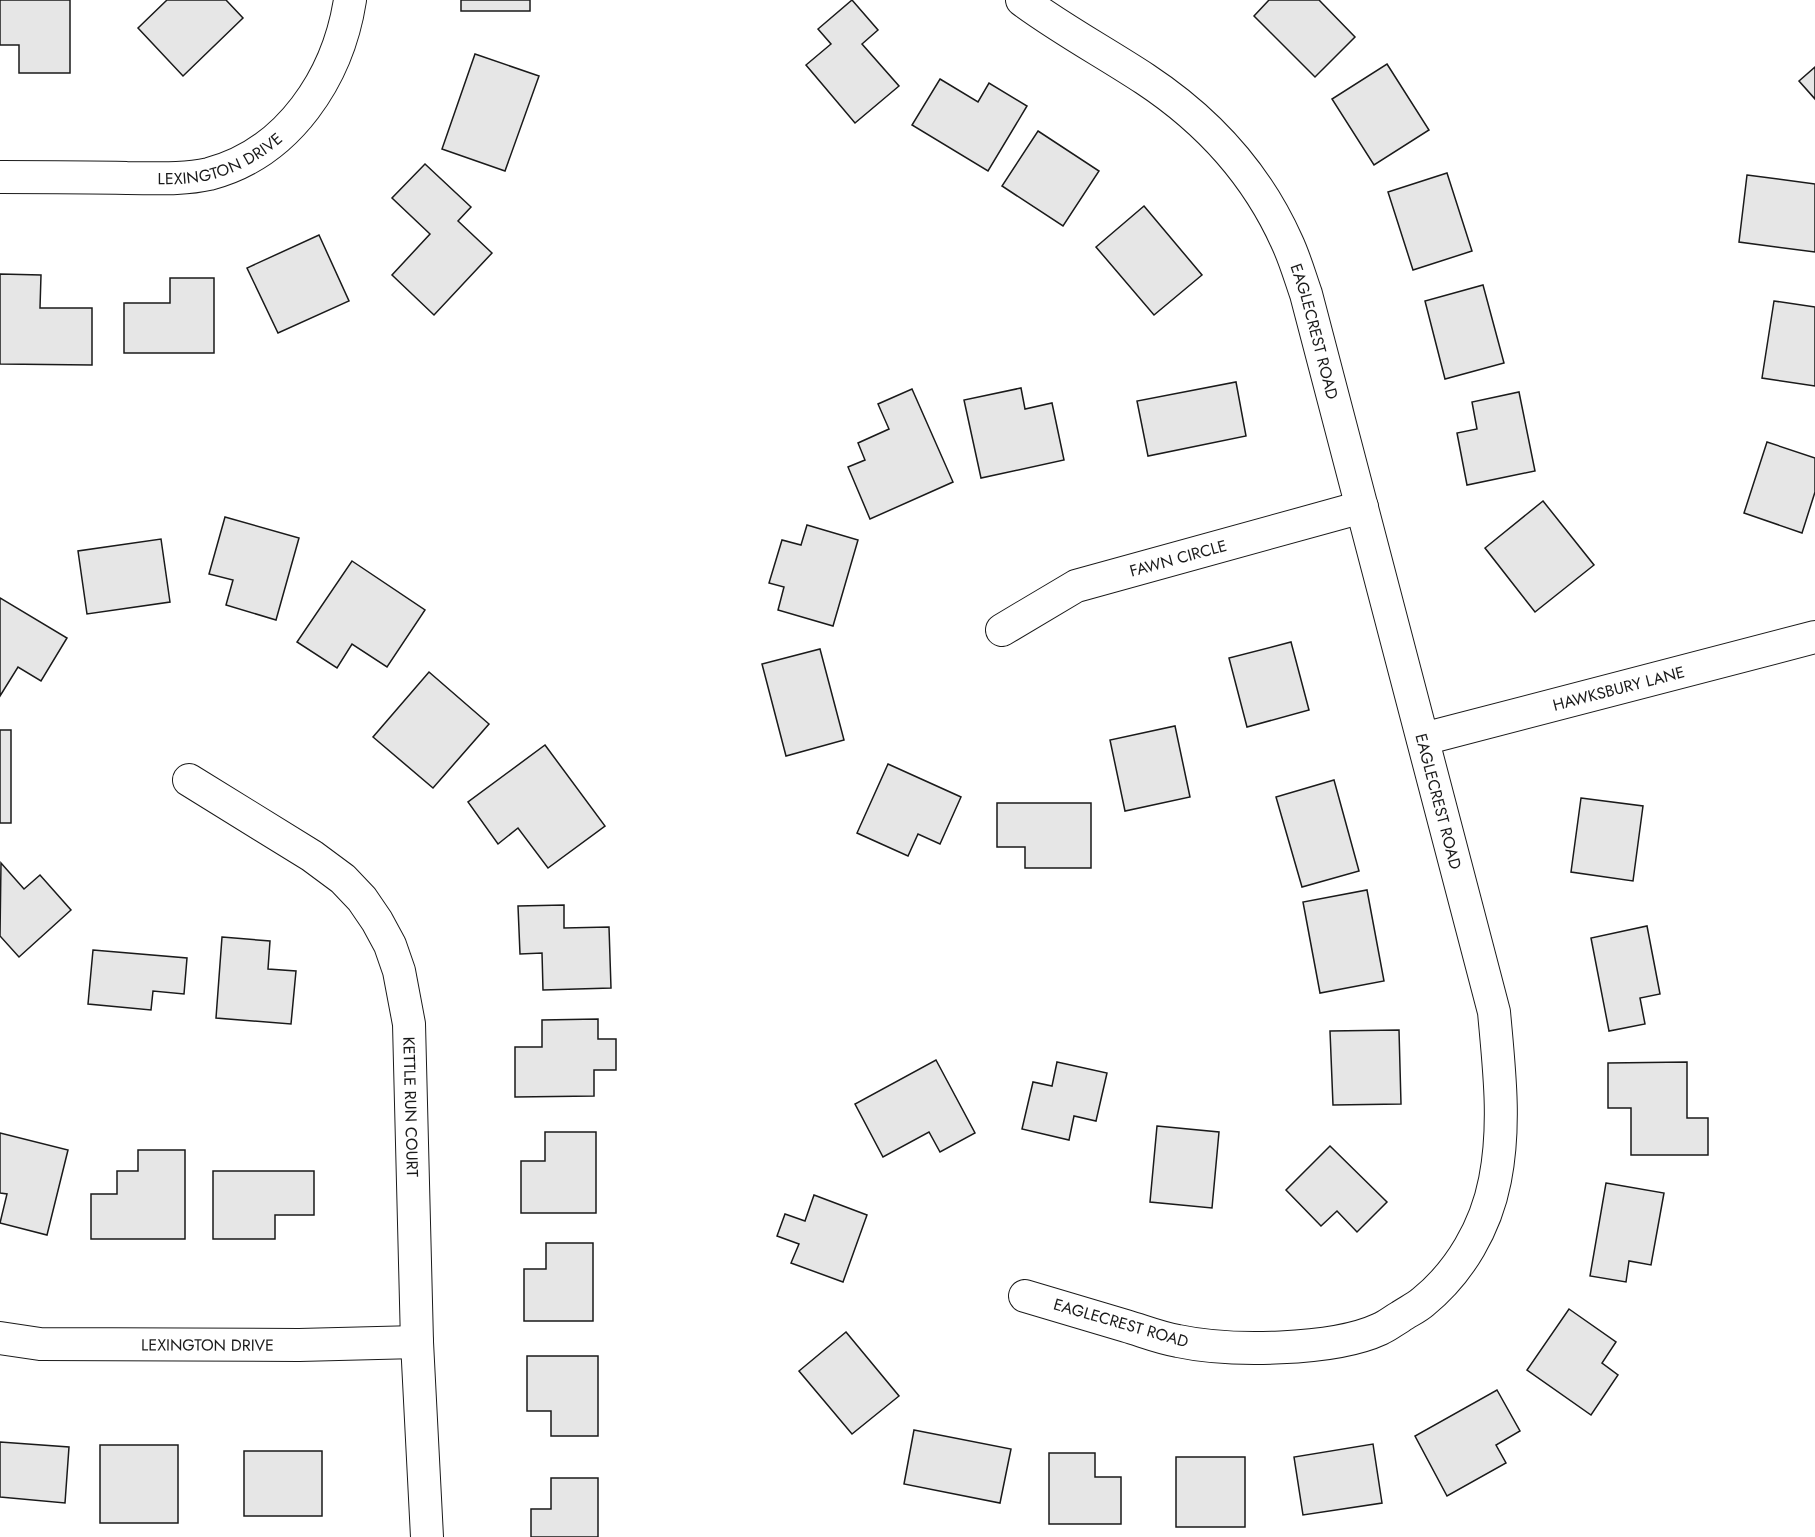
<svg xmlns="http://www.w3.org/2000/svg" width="1815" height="1537" viewBox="0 0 1815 1537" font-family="Jost,sans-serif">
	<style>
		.building { fill: #e6e6e6; stroke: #1a1a1a; stroke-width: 1.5 }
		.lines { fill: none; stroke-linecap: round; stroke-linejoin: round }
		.minor-casing { stroke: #1a1a1a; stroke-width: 34 }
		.minor { stroke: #fff; stroke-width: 32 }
		.labels { text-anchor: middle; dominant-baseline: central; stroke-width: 4.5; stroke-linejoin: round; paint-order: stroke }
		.street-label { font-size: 16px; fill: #1a1a1a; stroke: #fff }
	</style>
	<rect width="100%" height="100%" fill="#fff"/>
	<g class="building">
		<polygon points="0,0 70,0 70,73 19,73 19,45 0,45"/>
		<polygon points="167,0 226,0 243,18 183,76 138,28"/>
		<rect x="461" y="0" width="69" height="11"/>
		<polygon points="852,0 878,30 862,44 899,86 855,123 806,65 831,44 818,29"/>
		<polygon points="1269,0 1319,0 1355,37 1315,77 1254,16"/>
		<polygon points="475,54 539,76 505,171 442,149"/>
		<polygon points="1387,64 1429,130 1374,165 1332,99"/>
		<polygon points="1815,67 1815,99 1799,81"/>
		<polygon points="940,79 978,102 989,83 1027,106 988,171 912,125"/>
		<polygon points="1038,131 1099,171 1063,226 1002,186"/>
		<polygon points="425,164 471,207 458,221 492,253 434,315 392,275 430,234 392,198"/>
		<polygon points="1447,173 1472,251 1413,270 1388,192"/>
		<polygon points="1747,175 1815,184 1815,252 1739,242"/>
		<polygon points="1144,206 1202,275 1154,315 1096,247"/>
		<polygon points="319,235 349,301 278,333 247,268"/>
		<polygon points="0,274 41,275 40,308 92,308 92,365 0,364"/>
		<polygon points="170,278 214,278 214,353 124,353 124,303 170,303"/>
		<polygon points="1483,285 1504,363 1445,379 1425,301"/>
		<polygon points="1774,301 1815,307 1815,386 1762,378"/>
		<polygon points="1236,382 1246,436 1148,456 1137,401"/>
		<polygon points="1021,388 1025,409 1052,403 1064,460 981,478 964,400"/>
		<polygon points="912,389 953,482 870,519 848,467 865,460 858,443 889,429 878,404"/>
		<polygon points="1519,392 1535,471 1467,485 1457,433 1477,429 1472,402"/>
		<polygon points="1767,442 1815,458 1815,492 1802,533 1744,513"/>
		<polygon points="1543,501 1594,565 1535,612 1485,548"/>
		<polygon points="225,517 299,538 276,620 226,605 233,580 209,574"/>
		<polygon points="807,525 858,540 833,626 778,610 784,587 769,583 782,540 801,545"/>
		<polygon points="161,539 170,602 87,614 78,551"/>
		<polygon points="352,561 425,610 387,667 352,644 337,668 297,642"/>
		<polygon points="0,598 67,638 41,681 18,667 0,696"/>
		<polygon points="1291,642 1309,710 1247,727 1229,658"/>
		<polygon points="820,649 844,740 786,756 762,664"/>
		<polygon points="429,672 489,724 433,788 373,737"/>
		<polygon points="1175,726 1190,797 1125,811 1110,740"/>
		<rect x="0" y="730" width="11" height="93"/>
		<polygon points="545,745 605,826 548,868 518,828 498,844 468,802"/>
		<polygon points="888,764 961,797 940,844 918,834 908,856 857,833"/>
		<polygon points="1334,780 1359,871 1302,887 1276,797"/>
		<polygon points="1581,798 1643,806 1633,881 1571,872"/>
		<polygon points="997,803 1091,803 1091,868 1025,868 1025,847 997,847"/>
		<polygon points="1,863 24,889 40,875 71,910 19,957 0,936"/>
		<polygon points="1367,890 1384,981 1320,993 1303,902"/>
		<polygon points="564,905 564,928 609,927 611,988 543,990 542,953 520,954 518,906"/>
		<polygon points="1647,926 1660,994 1640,998 1645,1024 1609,1031 1591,938"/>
		<polygon points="222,937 270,941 268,969 296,971 291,1024 216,1018"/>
		<polygon points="93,950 187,958 184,994 153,991 151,1010 88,1004"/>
		<polygon points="598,1019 598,1039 616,1039 616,1070 594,1070 594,1096 515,1097 515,1047 542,1047 542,1020"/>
		<polygon points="1399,1030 1401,1104 1333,1105 1330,1031"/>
		<polygon points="936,1060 975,1133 940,1152 929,1132 883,1157 855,1104"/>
		<polygon points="1057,1062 1107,1073 1096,1121 1074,1116 1069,1140 1022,1129 1033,1082 1052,1086"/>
		<polygon points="1687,1062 1687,1118 1708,1118 1708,1155 1631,1155 1631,1108 1608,1108 1608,1063"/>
		<polygon points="1157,1126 1219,1132 1212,1208 1150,1202"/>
		<polygon points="545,1132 596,1132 596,1213 521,1213 521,1161 545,1161"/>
		<polygon points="0,1133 68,1150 47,1235 0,1223 7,1194 0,1193"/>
		<polygon points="1330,1146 1387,1202 1357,1232 1337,1211 1321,1226 1286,1190"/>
		<polygon points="138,1150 185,1150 185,1239 91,1239 91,1194 117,1194 117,1171 138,1171"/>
		<polygon points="213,1171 314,1171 314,1215 275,1215 275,1239 213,1239"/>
		<polygon points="1606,1183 1664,1193 1651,1265 1629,1261 1626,1282 1590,1276"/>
		<polygon points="814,1195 867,1215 843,1282 791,1263 799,1244 777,1236 785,1214 805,1221"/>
		<polygon points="546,1243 593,1243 593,1321 524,1321 524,1269 546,1269"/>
		<polygon points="1569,1309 1616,1342 1602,1363 1618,1375 1591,1415 1527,1370"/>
		<polygon points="846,1332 899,1396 852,1434 799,1371"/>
		<polygon points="527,1356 598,1356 598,1436 551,1436 551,1411 527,1411"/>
		<polygon points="1497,1390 1520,1431 1496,1445 1506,1463 1447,1496 1415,1436"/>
		<polygon points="914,1430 1011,1449 1000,1503 904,1484"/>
		<polygon points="0,1442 69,1447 65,1503 0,1497"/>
		<polygon points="1373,1444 1382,1503 1303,1515 1294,1457"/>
		<rect x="100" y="1445" width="78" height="78"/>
		<rect x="244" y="1451" width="78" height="65"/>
		<polygon points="1049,1453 1095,1453 1095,1477 1121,1477 1121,1524 1049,1524"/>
		<rect x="1176" y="1457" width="69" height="70"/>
		<polygon points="551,1478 598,1478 598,1537 531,1537 531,1509 551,1509"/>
	</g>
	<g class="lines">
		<defs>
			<g id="minor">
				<path id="s1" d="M1022 0C1061 29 1104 52 1145 79 1207 120 1257 175 1287 242 1295 259 1300 277 1306 294L1494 1012C1499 1068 1506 1124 1495 1180 1486 1227 1460 1272 1423 1302 1416 1308 1407 1312 1400 1317 1393 1321 1387 1326 1380 1329 1333 1351 1229 1352 1178 1341 1160 1338 1143 1331 1126 1326 1092 1316 1059 1306 1025 1296"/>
				<path id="s2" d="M0 177C42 177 85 177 127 178 154 178 183 180 209 174 289 153 338 77 350 0"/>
				<path id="s3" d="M1002 630 1076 586 1362 507"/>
				<path id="s4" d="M1423 739 1815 637"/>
				<path id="s5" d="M189 780 312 856 343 879 362 899 377 921 390 945 399 971 409 1024 417 1342 427 1537"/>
				<path id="s6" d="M0 1338 40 1344 299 1345 417 1342"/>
			</g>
		</defs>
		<use href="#minor" class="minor-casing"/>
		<use href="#minor" class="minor"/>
	</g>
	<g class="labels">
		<g class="street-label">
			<text stroke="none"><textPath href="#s2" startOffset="224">LEXINGTON DRIVE</textPath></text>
			<text stroke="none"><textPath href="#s1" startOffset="459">EAGLECREST ROAD</textPath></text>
			<text stroke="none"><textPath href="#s3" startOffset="192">FAWN CIRCLE</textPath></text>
			<text stroke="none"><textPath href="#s4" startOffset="202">HAWKSBURY LANE</textPath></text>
			<text stroke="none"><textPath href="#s1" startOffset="945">EAGLECREST ROAD</textPath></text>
			<text stroke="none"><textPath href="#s5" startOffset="429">KETTLE RUN COURT</textPath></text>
			<text transform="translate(1121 1323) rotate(16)">EAGLECREST ROAD</text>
			<text stroke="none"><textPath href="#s6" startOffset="208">LEXINGTON DRIVE</textPath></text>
		</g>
	</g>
</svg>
